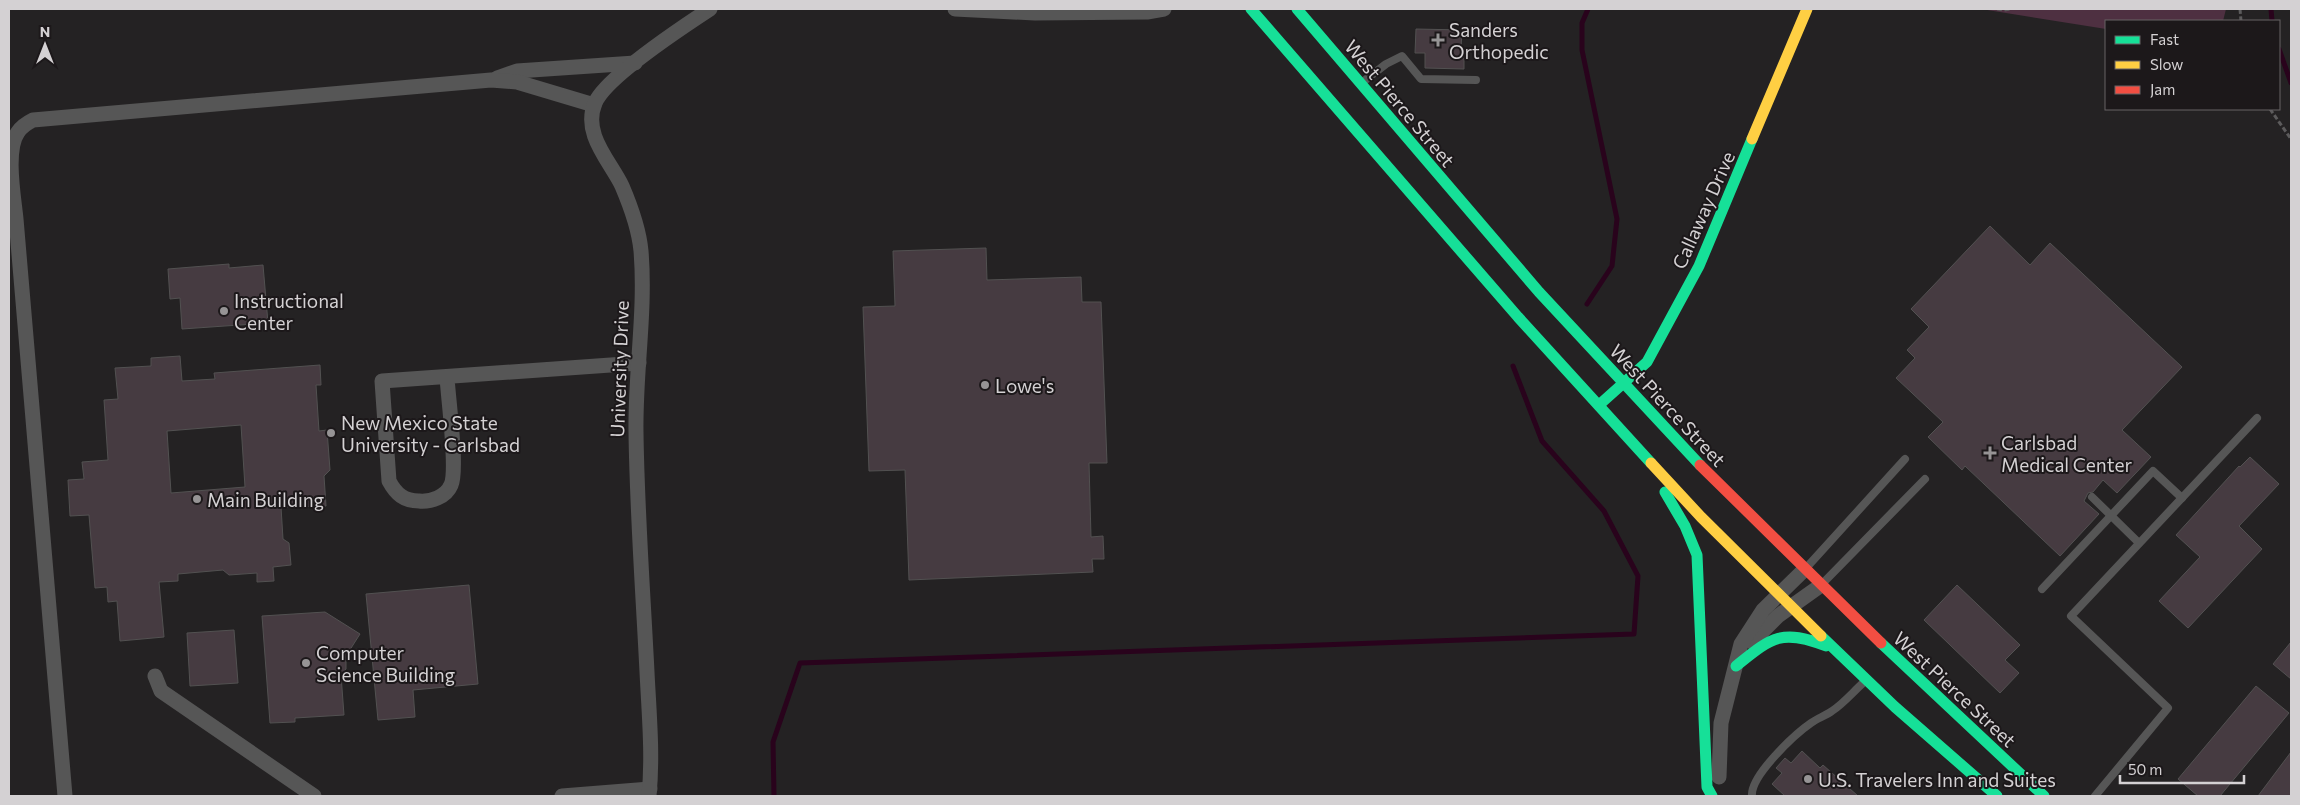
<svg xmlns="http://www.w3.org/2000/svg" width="2300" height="805" viewBox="0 0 2300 805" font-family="Commissioner,sans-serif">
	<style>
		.green { fill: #4e3041 }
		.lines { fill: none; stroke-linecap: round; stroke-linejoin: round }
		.stream { stroke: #29031c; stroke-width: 5 }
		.building { fill: #463b41; stroke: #525151; fill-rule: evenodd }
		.path { stroke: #5c5b5c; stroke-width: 3; stroke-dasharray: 5 2.5; stroke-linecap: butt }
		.lane { stroke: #565656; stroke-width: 8 }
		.street { stroke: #565656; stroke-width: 15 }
		.fast { stroke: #16e098; stroke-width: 11 }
		.slow { stroke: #ffcf43; stroke-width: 11 }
		.jam { stroke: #f24e42; stroke-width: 11 }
		.poi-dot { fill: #969495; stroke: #1c181a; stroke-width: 2 }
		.labels { text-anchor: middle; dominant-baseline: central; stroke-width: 4; stroke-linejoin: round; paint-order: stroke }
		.poi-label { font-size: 19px; fill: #d4d1d3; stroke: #1c181a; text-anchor: start }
		.street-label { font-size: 19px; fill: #d4d1d3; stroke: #1c181a }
	</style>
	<rect width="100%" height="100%" fill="#242223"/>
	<polygon class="green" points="1981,9 2226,9 2223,21 2106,21 2106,29"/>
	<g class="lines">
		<g class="stream">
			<polyline points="2271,9 2272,21"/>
			<polyline points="2279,49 2291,83"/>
			<polyline points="1587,304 1612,266 1617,219 1582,50 1582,23 1588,9"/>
			<polyline points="774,796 773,742 800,663 1634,634 1638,576 1604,511 1542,441 1513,366"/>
		</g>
	</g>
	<g class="building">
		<polygon points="1416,29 1462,30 1461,50 1464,51 1464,69 1425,68 1425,53 1415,53"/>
		<polygon points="1990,226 2030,265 2050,243 2182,367 2122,430 2151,457 2117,493 2103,480 2093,492 2088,493 2084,501 2099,514 2060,556 1965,466 1962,470 1928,437 1943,422 1896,378 1915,358 1907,350 1929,327 1911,309"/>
		<polygon points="986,248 987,280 1081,277 1082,302 1101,302 1107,463 1089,463 1091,537 1103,536 1104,559 1092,559 1093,572 909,580 905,470 869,471 863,307 895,306 893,251"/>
		<polygon points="229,264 229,268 263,265 268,323 182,329 180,298 170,299 168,269"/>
		<path d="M180 356 182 381 215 379 214 373 320 365 321 385H316L319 431 327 430 330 470 324 476 326 506 281 507 283 539 289 543 291 565 273 567 274 581 257 582V573L229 575 223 570 178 574V581L159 582 164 637 120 641 117 601 108 602 107 587 95 588 89 515 70 516 68 480 84 479 82 462 108 460 104 400 118 399 115 368 151 366V358ZM241 425 245 487 171 493 167 431Z"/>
		<polygon points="2250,457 2279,484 2239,526 2262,549 2188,628 2159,601 2200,557 2176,535 2239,466 2240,467"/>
		<polygon points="469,585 478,684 413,690 415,717 378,720 366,594"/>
		<polygon points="1957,585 2020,645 2005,660 2019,673 2000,693 1924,620"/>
		<polygon points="325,612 360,634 346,656 346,669 341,675 344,715 295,718 295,722 270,723 262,616"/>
		<polygon points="234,630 238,683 190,686 187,633"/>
		<polygon points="2291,642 2291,679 2273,664"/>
		<polygon points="2256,686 2289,713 2220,796 2198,796 2178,779"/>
		<polygon points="1802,751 1820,768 1823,765 1858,796 1785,796 1772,784 1782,773 1776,768 1785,758 1791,763"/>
		<polygon points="2291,752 2291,796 2258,796"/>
	</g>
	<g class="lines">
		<g class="path">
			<polyline points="1997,9 2004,10 2011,9"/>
			<polyline points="2240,9 2241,21"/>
			<polyline points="2270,109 2291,139"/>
		</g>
		<g class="lane">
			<polyline points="1364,81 1386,64 1402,56 1421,79 1476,80"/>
			<polyline points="2092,497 2139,543"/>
			<polyline points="1807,567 1905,459"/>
			<polyline points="1823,583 1925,479"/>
			<polyline points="2042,589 2153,471 2182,498"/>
			<path d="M1752 796C1750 776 1795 734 1811 723 1818 718 1825 716 1832 711 1843 704 1853 692 1863 683"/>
			<polyline points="2095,796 2168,708 2071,616 2257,418"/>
		</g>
		<g class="street">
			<polyline points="955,9 1035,13 1147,12 1164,9"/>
			<polyline points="497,78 517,71 635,63"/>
			<path d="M447 377C448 397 458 470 451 485 446 497 431 502 419 501 404 501 396 494 389 481L382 381 639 363"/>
			<polyline points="1752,642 1778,616 1820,586"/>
			<polyline points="155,676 161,691 314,796"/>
			<polyline points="1719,777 1721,723 1741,644 1763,610 1804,570"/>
			<path d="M65 796 16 219C14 198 5 150 18 132 22 126 27 123 33 120L491 80 517 82 594 105"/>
			<polyline points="562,796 650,789"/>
			<path d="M649 796C653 755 649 713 647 672 643 592 637 512 636 432 635 372 646 311 641 251 639 229 631 207 622 186 610 161 582 134 595 103 606 77 684 26 710 9"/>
		</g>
		<g class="fast">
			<polyline points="1251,9 1518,317 1651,463"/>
			<polyline points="1297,9 1539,292 1700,465"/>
			<polyline points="1599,405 1647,362 1699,266 1752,139"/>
			<polyline points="1665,492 1685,526 1697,555 1707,787 1712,796"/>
			<polyline points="1821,636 1895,707 1997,796"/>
			<polyline points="1881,643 2044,796"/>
			<path d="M1736 666C1771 638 1781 628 1826 646"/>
		</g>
		<g class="slow">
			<polyline points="1752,139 1807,9"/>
			<polyline points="1651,463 1701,517 1821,636"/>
		</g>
		<polyline class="jam" points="1700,465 1881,643"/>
	</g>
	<g class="poi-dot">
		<path d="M1435.5 32.5h5v5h5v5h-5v5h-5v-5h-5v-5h5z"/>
		<circle cx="224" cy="311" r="5"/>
		<circle cx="985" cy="385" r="5"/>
		<circle cx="331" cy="433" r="5"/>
		<path d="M1987.5 445.5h5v5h5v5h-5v5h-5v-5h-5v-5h5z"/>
		<circle cx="197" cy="499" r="5"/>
		<circle cx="306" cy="663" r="5"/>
		<circle cx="1808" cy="779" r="5"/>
	</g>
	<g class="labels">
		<g class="poi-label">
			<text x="1449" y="29">Sanders<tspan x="1449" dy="22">Orthopedic</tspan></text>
			<text x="234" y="300">Instructional<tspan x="234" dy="22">Center</tspan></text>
			<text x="995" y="385">Lowe's</text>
			<text x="341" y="422">New Mexico State<tspan x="341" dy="22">University - Carlsbad</tspan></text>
			<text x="2001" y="442">Carlsbad<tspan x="2001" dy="22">Medical Center</tspan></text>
			<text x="207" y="499">Main Building</text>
			<text x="316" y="652">Computer<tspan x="316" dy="22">Science Building</tspan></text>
			<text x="1818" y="779">U.S. Travelers Inn and Suites</text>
		</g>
		<g class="street-label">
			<text transform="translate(1400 103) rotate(50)">West Pierce Street</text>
			<text transform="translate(1703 210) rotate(-66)">Callaway Drive</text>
			<text transform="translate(619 369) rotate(-88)">University Drive</text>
			<text transform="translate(1668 405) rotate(47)">West Pierce Street</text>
			<text transform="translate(1955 689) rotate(43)">West Pierce Street</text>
		</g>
	</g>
	<rect width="2300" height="805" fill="none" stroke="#d4d1d3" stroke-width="20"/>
	<rect x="2105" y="20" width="175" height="90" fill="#1c181a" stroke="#666264"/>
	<rect x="2115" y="36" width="25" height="8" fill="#16e098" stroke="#666264"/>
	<text x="2150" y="45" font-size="15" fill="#d4d1d3">Fast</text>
	<rect x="2115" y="61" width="25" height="8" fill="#ffcf43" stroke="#666264"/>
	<text x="2150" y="70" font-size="15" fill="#d4d1d3">Slow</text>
	<rect x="2115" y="86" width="25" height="8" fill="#f24e42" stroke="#666264"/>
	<text x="2150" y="95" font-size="15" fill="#d4d1d3">Jam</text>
	<g transform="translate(45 45)" stroke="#1c181a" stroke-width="4" paint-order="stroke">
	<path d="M0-4L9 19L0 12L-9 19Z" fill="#d4d1d3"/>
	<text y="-8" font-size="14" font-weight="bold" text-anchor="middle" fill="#d4d1d3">N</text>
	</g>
	<path d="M2120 775v8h124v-8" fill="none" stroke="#d4d1d3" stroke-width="2.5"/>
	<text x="2128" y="775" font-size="15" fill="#d4d1d3" stroke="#1c181a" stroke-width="4" paint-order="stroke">50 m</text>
</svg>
